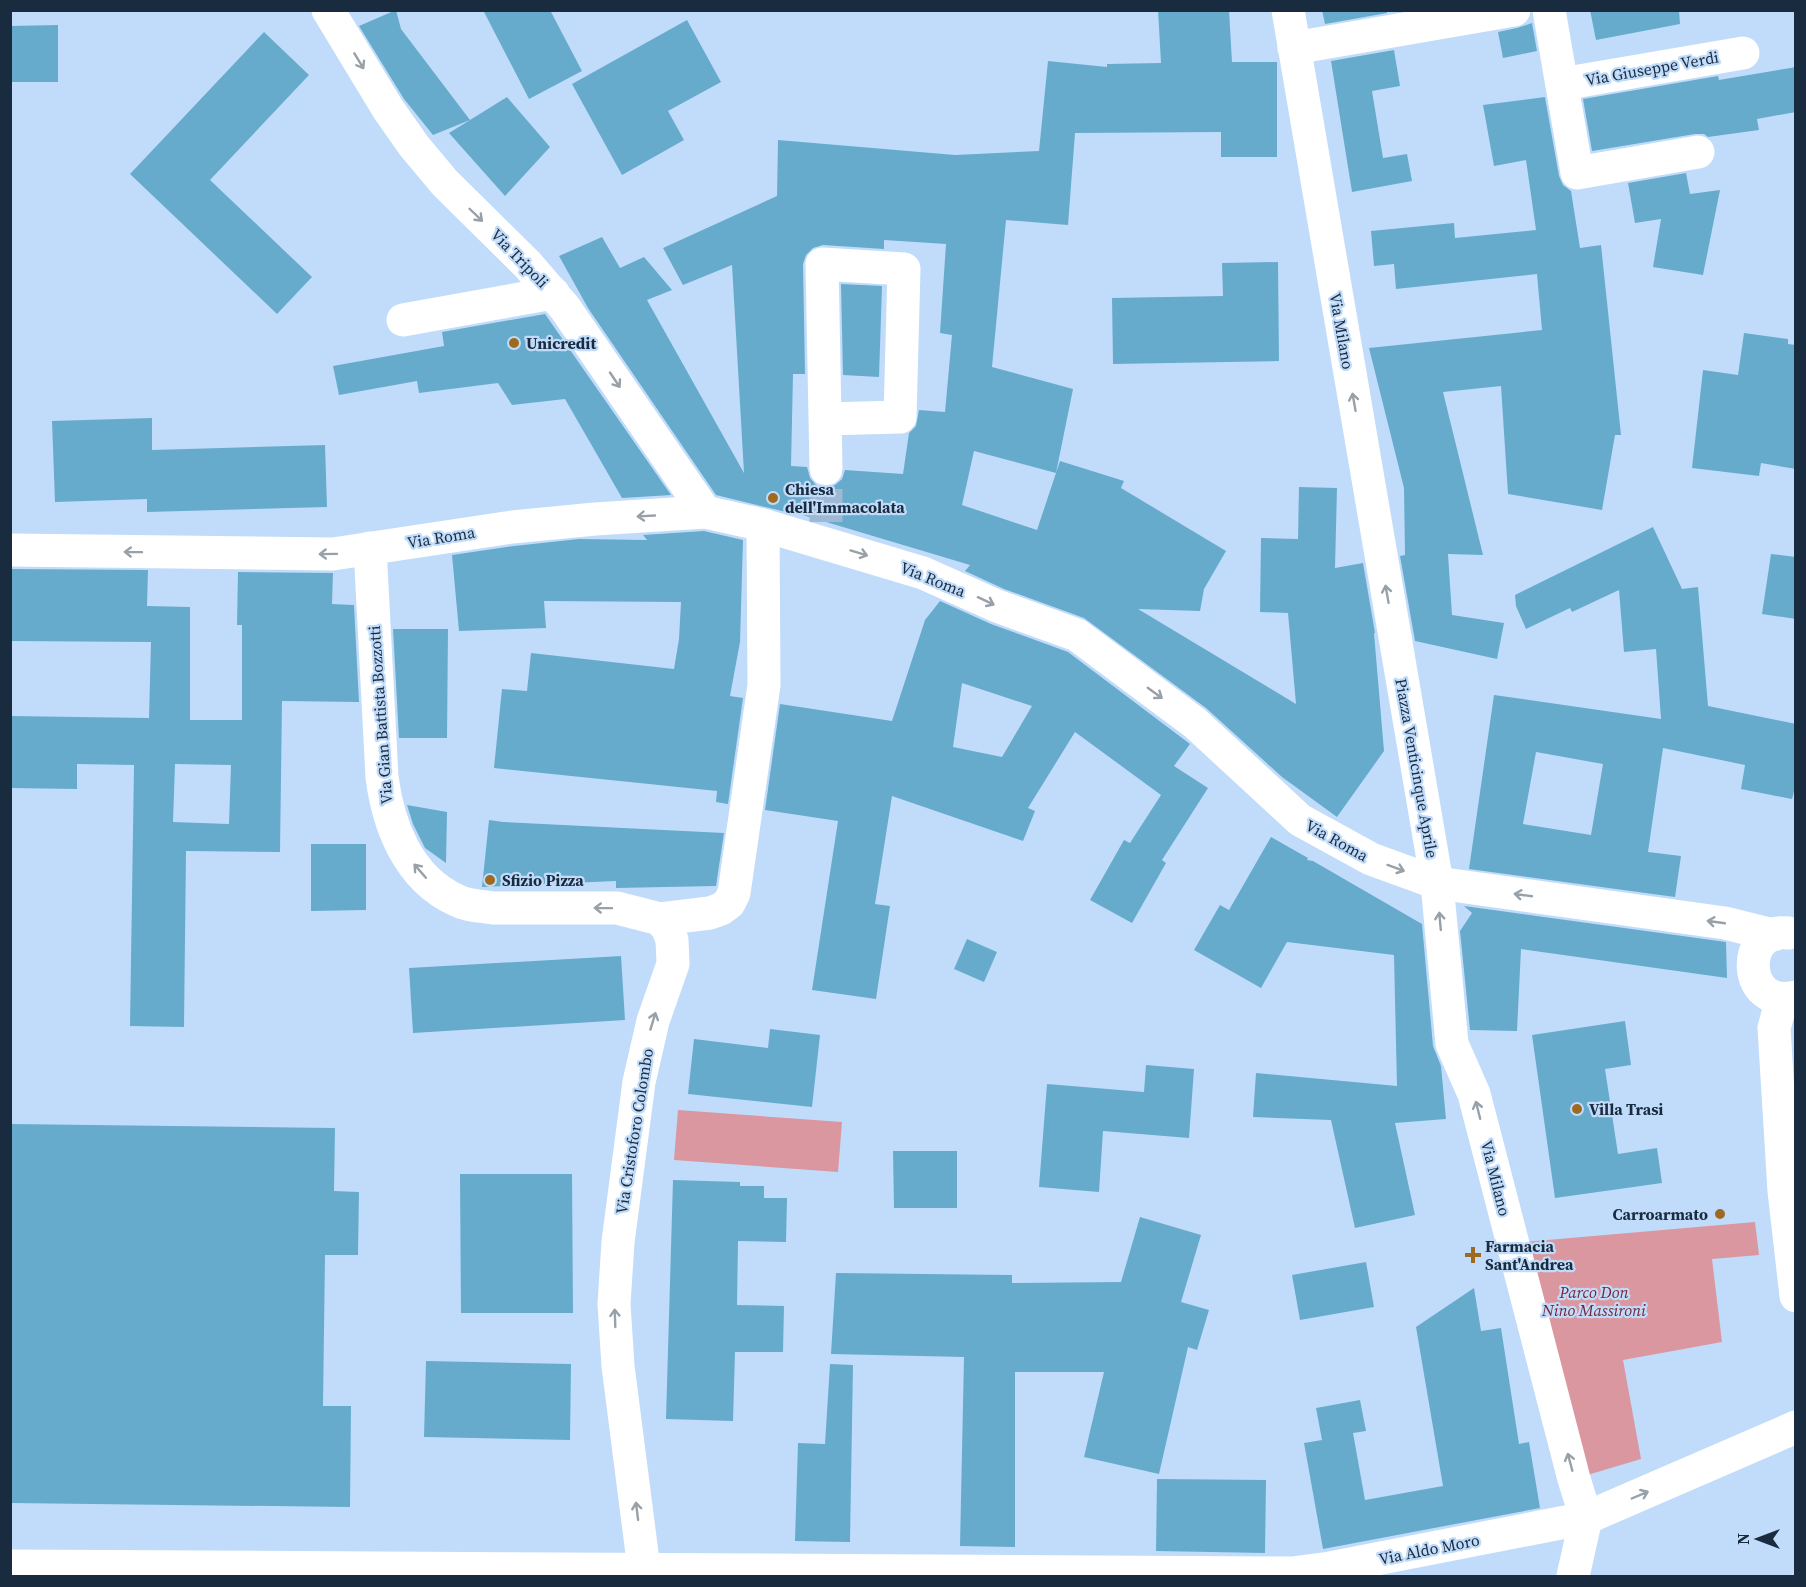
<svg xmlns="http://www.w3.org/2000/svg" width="1806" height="1587" viewBox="0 0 1806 1587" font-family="'Source Serif 4',serif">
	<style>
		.green { fill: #da979f }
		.building { fill: #67abcc; fill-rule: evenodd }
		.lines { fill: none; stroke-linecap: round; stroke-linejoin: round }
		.minor-tunnel { stroke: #9fb9d4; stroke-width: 33; stroke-dasharray: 33 16; stroke-linecap: butt }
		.minor { stroke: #fff; stroke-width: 33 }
		.oneway { stroke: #98a0a8 }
		.poi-dot { fill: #9e6a21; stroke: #c1dcfa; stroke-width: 2 }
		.labels { text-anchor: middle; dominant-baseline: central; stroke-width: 4.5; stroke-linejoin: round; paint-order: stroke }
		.street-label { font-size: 16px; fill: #192b3e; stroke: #c1dcfa }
		.poi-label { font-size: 16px; font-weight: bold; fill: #192b3e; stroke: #c1dcfa; text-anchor: start }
		.park-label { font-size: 16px; font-style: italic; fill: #762637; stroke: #c1dcfa }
	</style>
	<rect width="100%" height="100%" fill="#c1dcfa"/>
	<g class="green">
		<polygon points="678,1110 842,1122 838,1172 674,1160"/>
		<polygon points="1755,1222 1759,1255 1712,1259 1722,1342 1623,1360 1641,1459 1574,1479 1513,1243"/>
	</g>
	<g class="building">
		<polygon points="396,10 401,29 470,120 507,97 550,147 505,196 449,133 470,120 433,135 404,99 359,26"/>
		<polygon points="483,10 550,10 582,71 529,99"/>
		<path d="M1158 10H1229L1232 62H1277V157H1221V132L1075 133 1068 225 1006 220 992 367 1073 389 1056 473 974 451 962 505 1037 530 1060 461 1124 481 1121 488 1226 551 1204 589 1200 611 1138 609 1296 704 1288 613 1260 612 1261 538 1298 539 1299 487 1337 488 1335 568 1363 563 1375 633H1374L1384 751 1337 817 1282 777 1206 708 1084 618 1004 589 965 571 970 565 796 513 786 512 716 495 588 308 559 256 602 237 620 268 644 257 672 290 647 300 744 473 732 265 683 285 663 248 777 196 778 140 955 155 1039 151 1048 61 1107 67V64L1161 63ZM884 240 946 244 940 333 952 335 945 412 919 410 916 426 909 433 903 474 845 470 842 479 835 485 827 488 817 486 810 478 807 467 791 466 793 374H805L803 264 806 255 813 248 823 245 884 249Z"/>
		<polygon points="1322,10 1387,10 1387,13 1325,24"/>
		<polygon points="1590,10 1679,10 1680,24 1596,40"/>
		<polygon points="687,20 721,82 668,111 684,140 622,175 572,84"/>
		<polygon points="1532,23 1537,51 1503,58 1498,32 1517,28"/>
		<polygon points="58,25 58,82 10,82 10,26"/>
		<polygon points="264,32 309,75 210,180 312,277 277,314 130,174"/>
		<polygon points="1394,50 1400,86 1372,91 1383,158 1407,154 1412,181 1352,192 1331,61"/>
		<polygon points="1796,67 1796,112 1757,119 1759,130 1708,137 1704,134 1695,134 1592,151 1583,99 1718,76 1719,80"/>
		<polygon points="1545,97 1559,176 1563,185 1571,191 1580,248 1601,245 1621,435 1615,435 1602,510 1508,494 1501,386 1443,392 1483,555 1448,554 1452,615 1504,623 1497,659 1415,641 1400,556 1405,555 1404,488 1369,348 1542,330 1537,274 1396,289 1394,264 1374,266 1371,231 1454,223 1455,238 1536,230 1526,160 1494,166 1483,105"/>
		<polygon points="1686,173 1690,194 1720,190 1703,275 1653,267 1661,219 1635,223 1628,183"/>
		<polygon points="1278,262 1279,361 1113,364 1112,298 1223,296 1222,263"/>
		<polygon points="841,284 882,286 879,377 843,375"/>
		<polygon points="545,314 671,495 622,498 565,399 512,405 498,383 419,393 417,381 339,395 333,366 444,346 442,332"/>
		<polygon points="1744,333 1788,339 1788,344 1796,345 1796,469 1761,463 1759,476 1692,468 1703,370 1738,375"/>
		<polygon points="152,418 152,450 325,445 327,507 147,512 147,499 55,502 52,421"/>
		<path d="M1653 527 1682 589 1698 587 1708 706 1796 724V784L1792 799 1741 789 1745 765 1663 748 1648 852 1681 856 1675 897 1469 869 1494 695 1661 719 1656 649 1624 652 1619 590 1572 612 1570 608 1526 629 1516 606 1515 595ZM1536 752 1603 764 1591 835 1523 824Z"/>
		<polygon points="704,531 743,540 740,642 730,696 743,698 728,804 716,802 717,791 494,768 502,689 527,691 531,653 674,669 679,639 681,602 544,601 546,628 459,631 452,555 514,546 579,539 647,540 643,535"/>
		<polygon points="1771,554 1796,557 1796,619 1762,614"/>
		<path d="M10 569 148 570 147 606 190 607V720H242V625H237L238 572 333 573 332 604 354 605 359 702 282 701 280 852 186 851 184 1027 130 1026 134 765 77 764V789L10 788V716L149 718 151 642 10 641ZM175 764 231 765 229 824 173 822Z"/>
		<path d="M940 601 991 624 1068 652 1190 744 1174 766 1208 788 1162 860 1166 863 1132 923 1090 900 1124 840 1130 843 1161 795 1075 732 1028 808 1035 811 1023 841 892 796 875 904 890 906 876 999 812 990 838 821 765 810 780 704 892 721 925 620ZM962 683 1032 706 1002 757 953 747Z"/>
		<polygon points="393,629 448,629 447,738 399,738"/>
		<polygon points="407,805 447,812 446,863 425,848 413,824"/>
		<polygon points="489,820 503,822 724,833 716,886 616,888 616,881 482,887"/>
		<polygon points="1271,837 1308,858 1307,860 1313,861 1422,924 1433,1046 1441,1066 1446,1119 1395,1123 1415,1215 1355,1228 1331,1120 1253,1117 1256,1073 1397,1086 1394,955 1287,942 1261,988 1194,950 1220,905 1229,910"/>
		<polygon points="311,844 366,844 366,910 311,911"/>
		<polygon points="1464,906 1726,942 1727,978 1521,949 1517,1031 1470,1030 1460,931 1472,913"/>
		<polygon points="967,939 997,952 984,982 954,969"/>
		<polygon points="621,956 625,1020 413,1033 409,968"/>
		<polygon points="1625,1021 1631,1065 1605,1069 1618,1154 1657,1148 1662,1183 1555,1198 1532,1035"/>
		<polygon points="770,1029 820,1035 812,1107 688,1094 694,1039 768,1048"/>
		<polygon points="1146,1065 1194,1069 1189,1138 1103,1131 1099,1192 1039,1187 1047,1084 1144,1092"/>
		<polygon points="10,1124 335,1128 334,1191 359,1192 358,1255 325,1255 323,1406 351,1406 350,1507 10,1503"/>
		<polygon points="893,1151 957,1151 957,1208 894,1208"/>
		<polygon points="460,1174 572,1174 573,1313 461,1313"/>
		<polygon points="673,1180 740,1182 740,1186 764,1186 764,1198 787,1198 786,1242 738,1241 737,1305 784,1306 783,1352 735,1352 733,1421 666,1419"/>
		<polygon points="1140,1217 1201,1235 1181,1302 1209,1310 1197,1350 1188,1347 1159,1474 1084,1457 1104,1372 1015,1372 1015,1547 960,1546 964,1357 831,1354 836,1273 1012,1275 1012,1283 1121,1282"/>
		<polygon points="1366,1262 1374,1307 1300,1320 1292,1275"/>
		<polygon points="1474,1288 1481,1331 1501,1328 1519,1444 1529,1442 1540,1508 1323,1549 1304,1443 1322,1440 1316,1408 1360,1400 1366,1431 1353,1433 1365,1500 1443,1486 1416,1327"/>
		<polygon points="426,1361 571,1364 570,1440 424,1437"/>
		<polygon points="830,1364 853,1365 850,1542 795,1541 798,1443 825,1444"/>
		<polygon points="1157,1479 1266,1480 1265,1553 1156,1551"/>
	</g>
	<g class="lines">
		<polyline class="minor-tunnel" points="826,522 826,469"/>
		<g class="minor">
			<polyline points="328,10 388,109 414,146 445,183 528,265 565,308 705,512"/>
			<polyline points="1288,10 1437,883 1452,1044 1474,1094 1574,1479 1586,1518 1573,1576"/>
			<polyline points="1549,10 1577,173 1698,152"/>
			<polyline points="1294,48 1514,10"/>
			<polyline points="1562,84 1743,53"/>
			<polyline points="403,320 553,293"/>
			<polyline points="825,419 900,417 904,269 822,264 826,469"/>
			<path d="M370 548 382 777C388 825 408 878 456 900 467 906 481 906 493 908H617L660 919 710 913 721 909 729 903 734 893 764 685 763 525"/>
			<polyline points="10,550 333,554 512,527 595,519 705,512 763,525 923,573 997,606 1077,635 1195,723 1300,820 1371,859 1437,883 1725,923 1773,935"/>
			<path d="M1788 933C1739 927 1742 1011 1796 997"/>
			<polyline points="1782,999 1774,1028 1784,1191 1796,1296"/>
			<path d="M10 1566C438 1568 865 1573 1292 1573L1330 1568 1586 1518 1796 1427"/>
			<polyline points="644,1569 618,1366 614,1304 618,1242 639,1082 653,1021 673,964 672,940 668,929 660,919"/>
		</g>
	</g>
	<defs><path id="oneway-shaft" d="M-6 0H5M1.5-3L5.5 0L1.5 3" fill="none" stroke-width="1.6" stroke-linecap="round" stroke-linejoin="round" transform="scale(1.5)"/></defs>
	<g class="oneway">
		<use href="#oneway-shaft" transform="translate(359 61) rotate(59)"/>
		<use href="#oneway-shaft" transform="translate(476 215) rotate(44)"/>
		<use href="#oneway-shaft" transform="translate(615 380) rotate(56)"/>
		<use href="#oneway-shaft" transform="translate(1354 402) rotate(-100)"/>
		<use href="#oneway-shaft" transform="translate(646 516) rotate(177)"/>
		<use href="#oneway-shaft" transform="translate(133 552) rotate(-179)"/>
		<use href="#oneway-shaft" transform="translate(859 553) rotate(17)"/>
		<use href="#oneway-shaft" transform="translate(328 554) rotate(179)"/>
		<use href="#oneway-shaft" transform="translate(1387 594) rotate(-100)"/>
		<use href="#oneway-shaft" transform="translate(986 601) rotate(25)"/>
		<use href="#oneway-shaft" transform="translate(1155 693) rotate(36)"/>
		<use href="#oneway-shaft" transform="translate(1396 868) rotate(20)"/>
		<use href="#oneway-shaft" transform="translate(420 871) rotate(-131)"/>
		<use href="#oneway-shaft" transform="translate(1523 895) rotate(-172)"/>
		<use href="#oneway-shaft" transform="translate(603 908) rotate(-179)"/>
		<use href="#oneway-shaft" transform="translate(1440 921) rotate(-95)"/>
		<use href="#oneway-shaft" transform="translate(1716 922) rotate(-172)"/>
		<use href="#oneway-shaft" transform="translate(653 1021) rotate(-73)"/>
		<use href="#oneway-shaft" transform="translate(1478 1110) rotate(-104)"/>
		<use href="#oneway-shaft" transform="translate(615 1318) rotate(-92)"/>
		<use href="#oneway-shaft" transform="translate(1570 1462) rotate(-105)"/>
		<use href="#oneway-shaft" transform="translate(1640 1495) rotate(-23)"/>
		<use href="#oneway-shaft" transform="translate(637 1511) rotate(-97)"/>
	</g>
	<g class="poi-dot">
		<circle cx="514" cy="343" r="6"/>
		<circle cx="773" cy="498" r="6"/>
		<circle cx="490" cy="880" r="6"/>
		<circle cx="1577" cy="1109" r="6"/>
		<circle cx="1720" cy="1214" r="6"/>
		<path d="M1470 1246h6v6h6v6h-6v6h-6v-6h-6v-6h6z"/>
	</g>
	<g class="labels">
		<g class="street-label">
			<text transform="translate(1652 68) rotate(-10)">Via Giuseppe Verdi</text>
			<text transform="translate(520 258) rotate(46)">Via Tripoli</text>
			<text transform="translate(1342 331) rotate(80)">Via Milano</text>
			<text transform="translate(441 537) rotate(-9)">Via Roma</text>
			<text transform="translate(933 579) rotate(22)">Via Roma</text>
			<text transform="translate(380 715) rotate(-94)">Via Gian Battista Bozzotti</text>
			<text transform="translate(1417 768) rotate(80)">Piazza Venticinque Aprile</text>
			<text transform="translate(1337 840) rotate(29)">Via Roma</text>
			<text transform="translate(634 1131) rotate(-81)">Via Cristoforo Colombo</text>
			<text transform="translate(1496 1178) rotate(76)">Via Milano</text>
			<text transform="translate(1429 1549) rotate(-11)">Via Aldo Moro</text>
		</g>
		<g class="poi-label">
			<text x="526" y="343">Unicredit</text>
			<text x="785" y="489">Chiesa<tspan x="785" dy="18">dell'Immacolata</tspan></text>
			<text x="502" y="880">Sfizio Pizza</text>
			<text x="1589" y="1109">Villa Trasi</text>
			<text x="1708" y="1214" text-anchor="end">Carroarmato</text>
			<text x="1485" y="1246">Farmacia<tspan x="1485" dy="18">Sant'Andrea</tspan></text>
		</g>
		<g class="park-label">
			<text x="1594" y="1292">Parco Don<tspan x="1594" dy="18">Nino Massironi</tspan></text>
		</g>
	</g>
	<rect width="1806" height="1587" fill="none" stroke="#192b3e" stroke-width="24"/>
	<g transform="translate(1758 1539) rotate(270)" stroke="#c1dcfa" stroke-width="4.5" paint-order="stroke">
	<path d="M0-4.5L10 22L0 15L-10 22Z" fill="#192b3e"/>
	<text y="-9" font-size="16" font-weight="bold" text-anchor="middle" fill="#192b3e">N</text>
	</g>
</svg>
